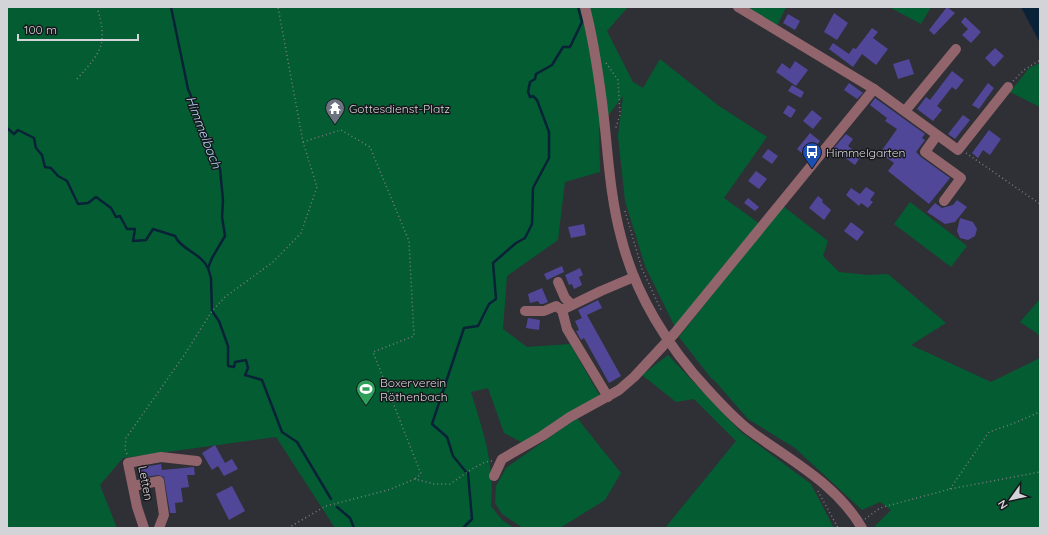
<svg xmlns="http://www.w3.org/2000/svg" width="1047" height="535" viewBox="0 0 1047 535" font-family="Quicksand,sans-serif">
	<style>
		.green { fill: #045d32 }
		.water { fill: #092237 }
		.lines { fill: none; stroke-linecap: round; stroke-linejoin: round }
		.stream { stroke: #092237; stroke-width: 2.5 }
		.building { fill: #514799 }
		.path { stroke: #7c7c82; stroke-width: 1.5; stroke-dasharray: 1 3; stroke-linecap: butt }
		.minor { stroke: #91656b; stroke-width: 10 }
		.labels { text-anchor: middle; dominant-baseline: central; stroke-width: 3; stroke-linejoin: round; paint-order: stroke }
		.poi-label { font-size: 12px; fill: #d3d4d8; stroke: #17171b; text-anchor: start }
		.street-label { font-size: 12px; fill: #d3d4d8; stroke: #17171b }
		.water-label { font-size: 13px; font-style: italic; fill: #b5dafe; stroke: #17171b }
	</style>
	<rect width="100%" height="100%" fill="#2f2f36"/>
	<g class="green">
		<path d="M7 7H628L607 31 633 82 643 88 660 59 719 106 767 137 724 198 760 224 675 327 645 266 625 201 618 136 623 96 599 128 600 172 565 182 558 240 507 276 503 329 527 347 570 344 600 396 523 443 504 433 488 388 471 392C483 432 495 463 491 506L502 520 514 528H335L276 437 123 458 100 485 117 528H7Z"/>
		<polygon points="744,7 786,7 777,26"/>
		<polygon points="889,7 931,7 921,24"/>
		<polygon points="1040,63 1040,107 1010,92 1029,68"/>
		<polygon points="910,202 967,246 951,267 894,224"/>
		<polygon points="783,206 828,241 823,256 839,272 868,275 888,274 946,323 911,345 991,382 1040,358 1040,528 876,528 875,526 891,510 880,502 862,510 795,448 748,419 715,381 711,378 679,337"/>
		<polygon points="1040,299 1040,338 1038,334 1020,322"/>
		<polygon points="668,355 741,432 811,484 834,528 665,528 736,441 694,399 676,402 642,375"/>
		<polygon points="577,418 621,473 605,500 560,528 523,528 502,514 495,503 496,486 506,468"/>
	</g>
	<polygon class="water" points="1021,7 1040,7 1040,43"/>
	<g class="lines">
		<g class="stream">
			<polyline points="171,7 188,89 220,169 223,200 222,217 225,236 212,258 208,268 211,278 212,311 219,321 228,346 228,366 234,367 235,362 246,360 248,368 245,375 262,380 282,432 297,442 331,499"/>
			<path d="M7 128 14 134 18 130 34 138 36 148 42 155 45 167 51 168 58 176 67 181 78 204 88 203 96 197 111 208 116 217 120 216 127 229H135L133 241 146 240 153 229 175 236C180 249 201 253 208 268"/>
			<polyline points="466,472 453,456 447,437 432,424 464,328 478,326 489,304 496,299 493,263 516,243 525,238 532,224 533,188 549,158 549,132 537,100 533,96 530,97 528,92 530,82 535,79 536,74 552,65 563,47 570,47 582,22 578,7"/>
			<polyline points="337,507 350,518 354,528"/>
			<polyline points="463,528 472,519 468,473"/>
		</g>
	</g>
	<g class="building">
		<polygon points="947,7 955,13 934,35 929,30"/>
		<polygon points="834,13 848,23 837,40 824,32"/>
		<polygon points="788,14 800,21 795,30 783,23"/>
		<polygon points="965,17 981,32 971,43 962,35 968,29 961,22"/>
		<polygon points="872,28 878,32 873,38 888,49 876,65 862,54 853,67 829,49 833,43 849,54 853,48 856,49"/>
		<polygon points="995,48 1004,56 994,67 985,58"/>
		<polygon points="909,59 914,74 898,79 893,64"/>
		<polygon points="795,61 808,70 796,86 776,72 782,63 790,69"/>
		<polygon points="952,71 964,80 956,90 952,87 937,106 942,110 933,121 917,109 926,97 930,100"/>
		<polygon points="849,83 863,93 857,99 844,90"/>
		<polygon points="988,83 994,88 979,109 972,105"/>
		<polygon points="792,85 804,92 801,98 788,91"/>
		<polygon points="875,98 925,134 922,138 925,140 916,152 921,157 950,178 929,204 888,171 894,163 880,153 897,129 885,121 887,118 870,105"/>
		<polygon points="788,105 796,110 791,118 783,113"/>
		<polygon points="812,110 822,118 813,129 803,121"/>
		<polygon points="963,115 970,120 955,139 948,134"/>
		<polygon points="989,130 1001,139 990,155 983,150 978,158 972,153"/>
		<polygon points="810,133 820,141 806,157 797,149"/>
		<polygon points="846,134 853,139 848,146 861,156 855,165 833,149"/>
		<polygon points="768,149 778,156 772,164 762,157"/>
		<polygon points="756,171 767,179 759,189 748,181"/>
		<polygon points="866,187 875,193 870,200 873,202 868,208 861,203 859,206 846,195 851,188 860,194"/>
		<polygon points="818,196 823,200 822,202 831,210 824,220 809,208"/>
		<polygon points="748,198 759,207 755,211 744,203"/>
		<polygon points="957,200 967,207 955,222 945,224 927,212 935,203 942,208 953,205"/>
		<polygon points="960,218 973,222 977,229 975,236 968,240 960,238 957,231"/>
		<polygon points="851,222 864,232 857,241 844,231"/>
		<polygon points="584,224 586,235 571,238 568,227"/>
		<polygon points="562,266 564,272 547,280 544,274"/>
		<polygon points="580,268 583,275 579,277 582,285 574,289 572,284 569,285 565,275"/>
		<polygon points="542,288 548,302 543,304 540,304 538,301 530,303 528,294"/>
		<polygon points="598,300 602,308 587,315 621,376 609,383 584,338 581,340 576,331 579,330 575,321 582,318 578,310"/>
		<polygon points="528,318 540,320 539,330 526,328"/>
		<polygon points="215,445 225,463 232,459 238,469 224,476 218,466 212,470 202,453"/>
		<polygon points="161,464 162,470 194,467 195,475 187,475 189,487 181,488 183,502 175,503 176,513 170,513 164,477 158,475 140,478 138,468"/>
		<polygon points="232,486 245,511 229,520 216,494"/>
	</g>
	<g class="lines">
		<g class="path">
			<polyline points="606,63 618,80 620,115 615,130"/>
			<path d="M77 79C102 51 108 44 97 7"/>
			<polyline points="1013,81 1024,70 1040,60"/>
			<polyline points="303,142 341,130 370,147 409,241 414,336 373,352 421,474 415,479"/>
			<polyline points="966,153 1040,204"/>
			<polyline points="625,211 642,269 662,312"/>
			<polyline points="127,454 125,449 126,438 185,354 212,311 225,297 273,262 301,233 317,187 303,142 278,7"/>
			<polyline points="950,489 989,432 1012,424 1040,412"/>
			<polyline points="818,491 838,528"/>
			<polyline points="865,519 880,508 950,489 1040,472"/>
			<polyline points="288,528 326,506 388,490 415,479 434,484 450,484 472,469 485,462 492,461"/>
		</g>
		<g class="minor">
			<path d="M585 7C593 38 598 71 602 102 608 147 609 193 621 237 635 294 668 347 708 390 722 405 736 421 753 433 792 461 837 485 862 528"/>
			<polyline points="738,7 874,89 958,150 1008,87"/>
			<polyline points="905,111 956,49"/>
			<polyline points="937,135 925,152 961,178 944,201"/>
			<polyline points="558,282 565,298 572,305"/>
			<polyline points="562,310 567,329 608,397"/>
			<polyline points="562,310 601,291 634,277"/>
			<polyline points="525,311 544,311 556,306 562,310"/>
			<polyline points="494,476 502,459 542,436 570,417 619,390 634,377 674,334 874,89"/>
			<polyline points="133,486 159,481 164,515 159,528"/>
			<polyline points="144,528 137,507 128,463 161,457 197,461"/>
		</g>
	</g>
	<defs>
		<symbol id="temple-pin" viewBox="-11 -11 22 30"><path d="M0 17L-7.5 6A9.5 9.5 0 1 1 7.5 6Z" fill="#6b7280" stroke="#17171b"/><path d="M0-6L5-2H3V0L6.5 2.5H4V6H1.5V3h-3V6H-4V2.5H-6.5L-3 0V-2H-5Z" fill="#fff"/></symbol>
		<symbol id="bus-pin" viewBox="-11 -11 22 30"><path d="M0 17L-7.5 6A9.5 9.5 0 1 1 7.5 6Z" fill="#1a4fb4" stroke="#17171b"/><path d="M-5-6H5V4H4V6H2V4H-2V6H-4V4H-5ZM-3.5-4V0h7V-4ZM-3.5 1.2v1.5H-2V1.2ZM2 1.2v1.5H3.5V1.2Z" fill="#fff"/></symbol>
		<symbol id="stadium-pin" viewBox="-11 -11 22 30"><path d="M0 17L-7.5 6A9.5 9.5 0 1 1 7.5 6Z" fill="#2e9e5b" stroke="#17171b"/><path d="M0-5a6.5 5 0 1 0 0 10a6.5 5 0 1 0 0-10ZM-3.5-1.8h7v3.6h-7Z" fill="#fff"/></symbol>
	</defs>
	<g fill-rule="evenodd">
		<use href="#temple-pin" x="324" y="97" width="22" height="30"/>
		<use href="#bus-pin" x="801" y="141" width="22" height="30"/>
		<use href="#stadium-pin" x="355" y="378" width="22" height="30"/>
	</g>
	<g class="labels">
		<g class="poi-label">
			<text x="349" y="108">Gottesdienst-Platz</text>
			<text x="826" y="152">Himmelgarten</text>
			<text x="380" y="382">Boxerverein<tspan x="380" dy="14">Röthenbach</tspan></text>
		</g>
		<g class="street-label">
			<text transform="translate(146 483) rotate(79)">Letten</text>
		</g>
		<g class="water-label">
			<text transform="translate(204 132) rotate(69)">Himmelbach</text>
		</g>
	</g>
	<rect width="1047" height="535" fill="none" stroke="#d3d4d8" stroke-width="16"/>
	<g transform="translate(1011 499) rotate(237)" stroke="#17171b" stroke-width="3" paint-order="stroke">
	<path d="M0-3L7 15L0 10L-7 15Z" fill="#d3d4d8"/>
	<text y="-6" font-size="11" font-weight="bold" text-anchor="middle" fill="#d3d4d8">N</text>
	</g>
	<path d="M18 34v6h120v-6" fill="none" stroke="#d3d4d8" stroke-width="2"/>
	<text x="24" y="34" font-size="12" fill="#d3d4d8" stroke="#17171b" stroke-width="3" paint-order="stroke">100 m</text>
</svg>
